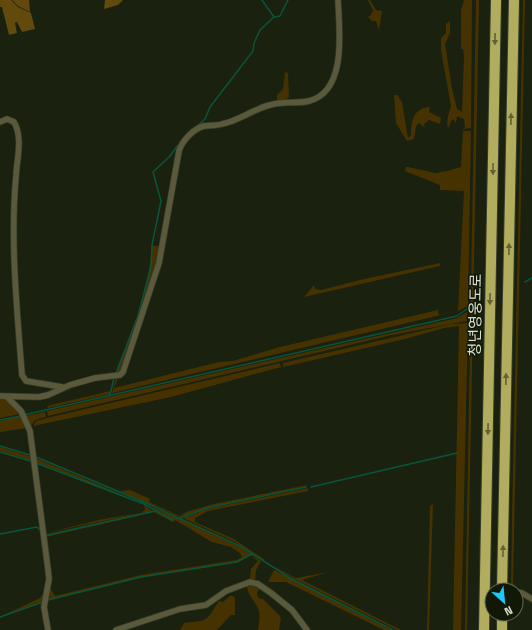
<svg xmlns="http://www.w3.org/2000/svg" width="532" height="630" viewBox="0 0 532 630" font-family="'Space Grotesk','Noto Sans KR',sans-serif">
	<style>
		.green { fill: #463201 }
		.forest { fill: #62490c }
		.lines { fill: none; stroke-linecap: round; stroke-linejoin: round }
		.stream { stroke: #08553d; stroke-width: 1.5 }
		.minor-casing { stroke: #353c2a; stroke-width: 7 }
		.motorway-casing { stroke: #353c2a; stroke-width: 12 }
		.minor { stroke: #5b593b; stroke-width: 5.5 }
		.motorway { stroke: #b2ac5e; stroke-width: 10 }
		.oneway { fill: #626232 }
		.labels { text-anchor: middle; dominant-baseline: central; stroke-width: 3; stroke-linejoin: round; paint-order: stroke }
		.street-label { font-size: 15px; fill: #dbe0d3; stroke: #111806 }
	</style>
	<rect width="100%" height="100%" fill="#1a210e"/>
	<g class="green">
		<polygon points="368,0 370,0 376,10 382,11 379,30 376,21 372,21 368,17 371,15 373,10"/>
		<polygon points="464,0 472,0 471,128 463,129 465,127 464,119 457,116 456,123 453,119 451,121 449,127 447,126 448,116 451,106 441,50 441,38 446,33 446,24 450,21 450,33 445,44 452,89 457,109 462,112 464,56 463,49 461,49 461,10"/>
		<polygon points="476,0 479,0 467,630 465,630"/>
		<polygon points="523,0 525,0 513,588 511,586 512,517"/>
		<polygon points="285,72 288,73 289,97 284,101 279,101 277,99 277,95 283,89"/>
		<path d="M394 95H397L402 102 408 138 411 135C411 122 413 108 430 107L429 112 441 118 440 124 429 120 424 124 425 128 419 123 416 126 414 139 407 141 396 123Z"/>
		<polygon points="463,131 471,131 468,306 458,311 112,393 116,377 119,376 114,388 219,362 233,361 280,347 438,310 439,315 458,311 464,191 440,190 440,185 405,171 406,167 408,167 435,173 447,171 461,167"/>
		<path d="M152 245 161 247 158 263 122 372 116 373C132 331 149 291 152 245Z"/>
		<polygon points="440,263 440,266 304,297 314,285 315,289 321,290 364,279"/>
		<polygon points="467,312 467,321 392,335 48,416 47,411 457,318"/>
		<polygon points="468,323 461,630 453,630 459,326 444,328 405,339 283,367 283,363 451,324"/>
		<polygon points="280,363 281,367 171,397 33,426 36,421 47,418"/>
		<polygon points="110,391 110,394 48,408 47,406"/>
		<polygon points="0,398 5,399 20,414 0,418"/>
		<polygon points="45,412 46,417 35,420 30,427 25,416"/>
		<polygon points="21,416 27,428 0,432 0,421"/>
		<polygon points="0,447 32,457 32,461 0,451"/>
		<polygon points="35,458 173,516 172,519 144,504 35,462"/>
		<polygon points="307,485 307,486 206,508 180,517 120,491 130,490 150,499 149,502 180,516 186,512 214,504"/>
		<polygon points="308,488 308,491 208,511 195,518 195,522 234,539 265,560 262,560 235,542 183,518 207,509"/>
		<polygon points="433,504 429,630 427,630 430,506"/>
		<polygon points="144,505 152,511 46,533 103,519 141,513 145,510"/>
		<polygon points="155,511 172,520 174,516 180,519 240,547 251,554 237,562 141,577 48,600 50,588 55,596 141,575 237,560 242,557 240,553 231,547 212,542 175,520 173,522 154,512 46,537 46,535"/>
		<polygon points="250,555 251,555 261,561 256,570 255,581 206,603 180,608 203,603 228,587 250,579 251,569 258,561"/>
		<polygon points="263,561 296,578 329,572 302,580 401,630 397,630 293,578"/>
		<polygon points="274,570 391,630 384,630 286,582 268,582"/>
		<path d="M247 585 260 588 257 592 258 598 263 599 279 615 281 618 279 630H258C259 624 260 617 259 611 256 601 247 596 247 585Z"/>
		<polygon points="45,591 43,601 0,617 40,598"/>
		<path d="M231 595 235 598V615H231L217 630H180L184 623C210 620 205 622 219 601L223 602Z"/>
	</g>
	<g class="forest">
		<polygon points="0,0 11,0 18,7 31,13 35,29 22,32 17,22 15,23 17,33 9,35 2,7 0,7"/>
		<polygon points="12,0 29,0 30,12 18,6"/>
		<polygon points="105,0 123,0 118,5 104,9"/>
	</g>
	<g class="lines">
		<g class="stream">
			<polyline points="274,17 280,16 288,0"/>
			<polyline points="196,127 205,119 210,107 253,51 254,43 260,30 274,17 262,0"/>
			<polyline points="525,282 532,278"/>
			<polyline points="116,373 138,316 151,266 152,245 161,201 153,172 170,156 177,146"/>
			<polyline points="110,395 114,378"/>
			<polyline points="24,415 457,316 467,309"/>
			<polyline points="0,420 21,416"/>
			<polyline points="0,446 30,455"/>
			<polyline points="0,452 30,461"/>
			<polyline points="36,457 146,503 240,546 290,578 393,630"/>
			<polyline points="36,463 144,504 172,520 174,516"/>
			<polyline points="311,487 457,453"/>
			<polyline points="180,518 207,508 306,487"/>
			<polyline points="0,534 37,527 40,530"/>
			<polyline points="47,535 155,511"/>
			<polyline points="48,600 141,577 237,562 252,554"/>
			<polyline points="0,617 43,602"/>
		</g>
		<defs>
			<g id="minor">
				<path d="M0 122 7 119 14 122C23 137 17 159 16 176 10 241 17 309 22 375L26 381 62 387"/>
				<path d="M0 396 39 397 48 395 70 385 95 378 120 375 123 372 159 263 179 151C182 141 193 129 204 126 210 125 216 126 222 124 239 121 253 109 270 105 284 101 297 104 309 101 348 91 339 28 338 0"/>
				<polyline points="7,397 21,411 30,431 48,569 49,579 44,607 48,630"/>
				<polyline points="516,592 522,593 532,599"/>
				<polyline points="116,630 180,609 206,605 226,591 250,582 258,584 271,593 292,610 307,630"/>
			</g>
			<g id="motorway">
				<polyline points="502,590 514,0"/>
				<polyline points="484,630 496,0"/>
				<polyline points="502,630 502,614"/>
			</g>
		</defs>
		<use href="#minor" class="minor-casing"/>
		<use href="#motorway" class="motorway-casing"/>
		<use href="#minor" class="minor"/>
		<use href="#motorway" class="motorway"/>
	</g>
	<defs><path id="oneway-solid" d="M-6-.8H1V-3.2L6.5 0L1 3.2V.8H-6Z"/></defs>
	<g class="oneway">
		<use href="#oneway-solid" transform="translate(495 39) rotate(91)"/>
		<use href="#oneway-solid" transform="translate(511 119) rotate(-89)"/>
		<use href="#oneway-solid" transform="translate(493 169) rotate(91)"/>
		<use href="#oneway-solid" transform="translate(509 249) rotate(-89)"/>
		<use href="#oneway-solid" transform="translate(490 299) rotate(91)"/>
		<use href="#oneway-solid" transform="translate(506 379) rotate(-89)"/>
		<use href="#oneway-solid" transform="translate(488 429) rotate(91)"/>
		<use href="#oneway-solid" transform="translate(503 551) rotate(-89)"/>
	</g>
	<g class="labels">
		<g class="street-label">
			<text transform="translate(475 315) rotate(-89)">청년영웅도로</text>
		</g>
	</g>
	<g transform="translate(504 602) rotate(153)"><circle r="19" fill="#111806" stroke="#626858"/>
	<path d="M0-3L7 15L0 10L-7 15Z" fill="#1cc9fc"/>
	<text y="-6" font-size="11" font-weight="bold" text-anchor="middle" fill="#dbe0d3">N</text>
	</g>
</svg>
